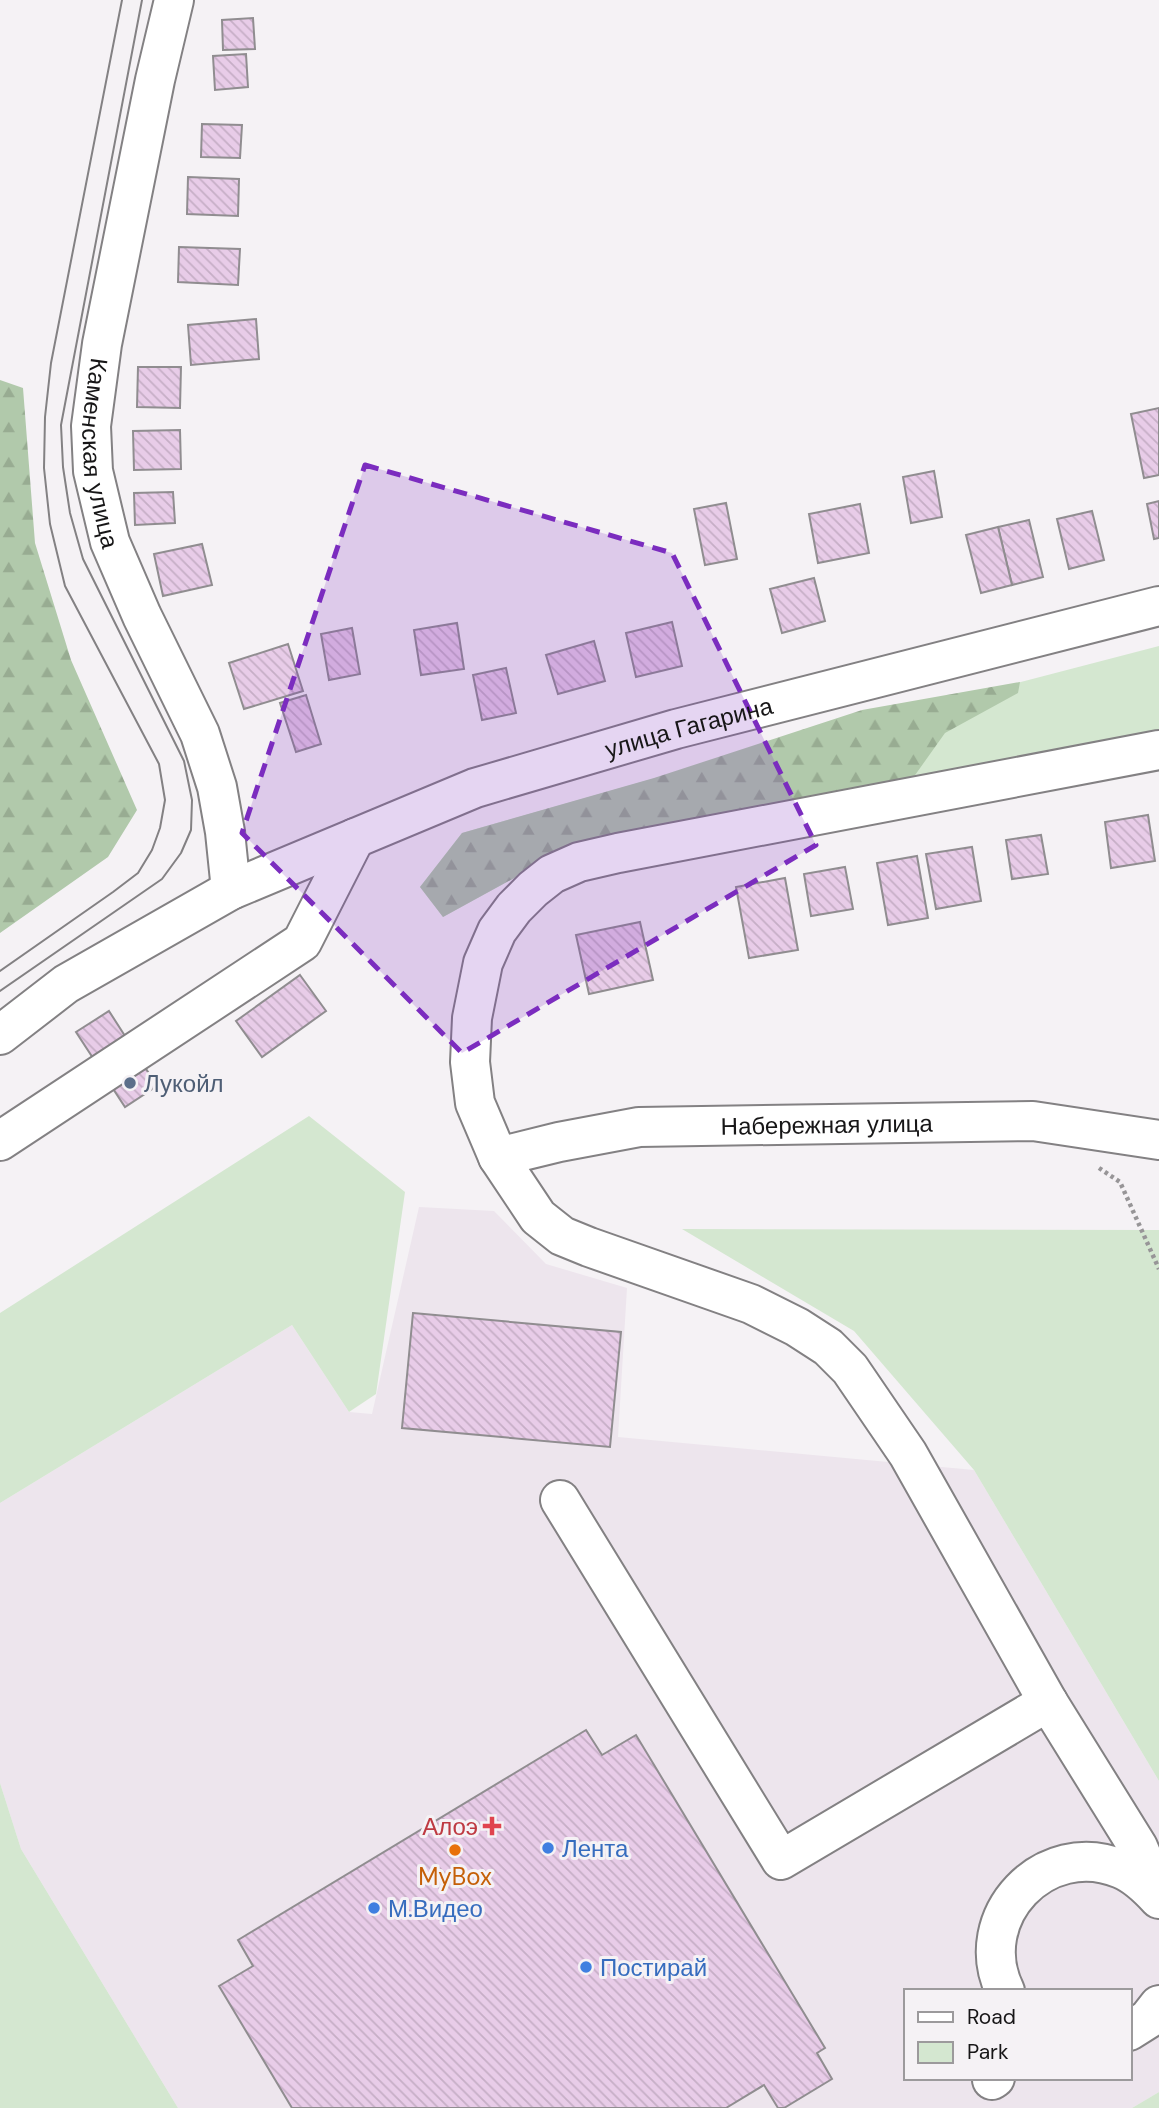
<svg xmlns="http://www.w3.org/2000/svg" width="1159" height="2108" viewBox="0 0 1159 2108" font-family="'DM Sans',sans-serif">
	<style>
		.built { fill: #ede5ed; fill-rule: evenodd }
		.green { fill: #d4e7d0 }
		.forest { fill: url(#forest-firs) }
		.building { fill: url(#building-back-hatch); stroke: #908d90; stroke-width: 2 }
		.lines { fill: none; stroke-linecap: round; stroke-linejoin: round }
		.minor-casing { stroke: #838183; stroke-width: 42 }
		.major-casing { stroke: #838183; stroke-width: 42 }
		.path { stroke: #979597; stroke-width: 4.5; stroke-dasharray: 3.5 3.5; stroke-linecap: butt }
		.minor { stroke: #fff; stroke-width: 38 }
		.major { stroke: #fff; stroke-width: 38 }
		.tram { stroke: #838183; stroke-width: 2 }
		.marked { fill: #7b2cbf; fill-opacity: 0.2; stroke: #7b2cbf; stroke-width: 5; stroke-dasharray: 14 9; stroke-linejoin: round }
		.service-dot { fill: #5c6f8a; stroke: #f5f2f5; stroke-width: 2.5 }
		.health-dot { fill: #e0444e; stroke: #f5f2f5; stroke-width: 2.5 }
		.shop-dot { fill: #3f7fe0; stroke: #f5f2f5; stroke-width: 2.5 }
		.food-dot { fill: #e8710a; stroke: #f5f2f5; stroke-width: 2.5 }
		.labels { text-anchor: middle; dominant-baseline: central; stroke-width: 6; stroke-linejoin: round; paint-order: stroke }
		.street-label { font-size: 24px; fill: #171617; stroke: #f5f2f5 }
		.service-label { font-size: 24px; fill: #4e5e75; stroke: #f5f2f5; text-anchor: start }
		.health-label { font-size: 24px; fill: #be3a42; stroke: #f5f2f5; text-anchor: end }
		.shop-label { font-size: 24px; fill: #366cbe; stroke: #f5f2f5; text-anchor: start }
		.food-label { font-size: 24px; fill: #c56008; stroke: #f5f2f5 }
	</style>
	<defs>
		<pattern id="forest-firs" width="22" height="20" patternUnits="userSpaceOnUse" patternTransform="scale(1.75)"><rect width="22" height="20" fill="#b1c9ab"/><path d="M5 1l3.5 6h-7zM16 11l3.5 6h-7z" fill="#98ac92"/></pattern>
		<pattern id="building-back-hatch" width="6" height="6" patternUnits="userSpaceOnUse" patternTransform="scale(1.75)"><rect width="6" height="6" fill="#e8cce8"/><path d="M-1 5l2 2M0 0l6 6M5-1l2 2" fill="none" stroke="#c6aec6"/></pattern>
	</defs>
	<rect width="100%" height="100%" fill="#f5f2f5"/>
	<path class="built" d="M419 1207 494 1211 546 1264 627 1288 618 1437 974 1470 1159 1781V2092L1132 2108H178L21 1849 0 1783V1503L292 1325 349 1412 372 1414ZM905 1991H1129V2078H905Z"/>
	<g class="green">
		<polygon points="1159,646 1159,733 558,854 443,917 420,887 462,833 687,769"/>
		<polygon points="309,1116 405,1192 376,1394 349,1412 292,1325 0,1503 0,1313"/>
		<polygon points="682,1229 1159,1230 1159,1781 974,1470 854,1331"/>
		<polygon points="0,1783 21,1849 178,2108 0,2108"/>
		<polygon points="1159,2092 1159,2108 1132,2108"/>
	</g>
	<g class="forest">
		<polygon points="0,380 23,388 35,543 71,660 137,810 108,857 0,933"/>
		<polygon points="1020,682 1018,693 945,733 908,785 558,854 443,917 420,887 462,833 654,778 862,710"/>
	</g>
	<g class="building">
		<polygon points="253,18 255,49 223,50 222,20"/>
		<polygon points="246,54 248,87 215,90 213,56"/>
		<polygon points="202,124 242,125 240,158 201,157"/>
		<polygon points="188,177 239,179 238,216 187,214"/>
		<polygon points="179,247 240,249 238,285 178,282"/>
		<polygon points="256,319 259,359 191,365 188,325"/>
		<polygon points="138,367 181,367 180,408 137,407"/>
		<polygon points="1159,408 1159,475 1144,478 1131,414"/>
		<polygon points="180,430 181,469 134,470 133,431"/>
		<polygon points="934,471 942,517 911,523 903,477"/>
		<polygon points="173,492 175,523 135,525 134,493"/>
		<polygon points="1159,501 1159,538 1154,539 1147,504"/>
		<polygon points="726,503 737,559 705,565 694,509"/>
		<polygon points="860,504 869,553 818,563 809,514"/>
		<polygon points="1092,511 1104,560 1069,569 1057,519"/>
		<polygon points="1029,520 1043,577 1012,585 998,527"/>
		<polygon points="998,527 1012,585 981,593 966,535"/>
		<polygon points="202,544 212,585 163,596 154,554"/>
		<polygon points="814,578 825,621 782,633 770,589"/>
		<polygon points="672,622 682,666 636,677 626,633"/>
		<polygon points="457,623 464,669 421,675 414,630"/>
		<polygon points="352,628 360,674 329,680 321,634"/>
		<polygon points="594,641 605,681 558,694 546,655"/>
		<polygon points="288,644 303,691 244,709 229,663"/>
		<polygon points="506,668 516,713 482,720 473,675"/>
		<polygon points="306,695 321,744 296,752 280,703"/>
		<polygon points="1148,815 1155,861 1111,868 1105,822"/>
		<polygon points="1041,835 1048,874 1012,879 1006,840"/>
		<polygon points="972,847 981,901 936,909 926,854"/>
		<polygon points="917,856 928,918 888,925 877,863"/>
		<polygon points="845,867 853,909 811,916 804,874"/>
		<polygon points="785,878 798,950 749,958 736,887"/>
		<polygon points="640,922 653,980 589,994 576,935"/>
		<polygon points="300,975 326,1011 262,1057 236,1021"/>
		<polygon points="109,1011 157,1086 125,1107 76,1032"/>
		<polygon points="413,1313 621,1332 610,1447 402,1428"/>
		<polygon points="586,1730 602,1755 636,1735 825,2048 817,2053 832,2079 784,2108 778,2108 764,2085 726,2108 292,2108 219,1986 253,1966 238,1940"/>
	</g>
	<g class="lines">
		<defs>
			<g id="minor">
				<path id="s1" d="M174 0 155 80 102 344 91 426 93 471 110 542 142 616 200 734 217 787 225 832 231 890"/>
				<polyline points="1159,750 618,853 579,862 552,874 533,889 514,908 497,931 483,963 472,1018 470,1062 475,1103 498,1157 538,1217 562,1236 589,1247 751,1304 797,1327 828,1347 850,1369 908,1454 1048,1702 1138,1847 1159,1896"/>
				<polyline points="0,1141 302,942 355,838"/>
				<path id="s2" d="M498 1157 559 1142 639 1127 1033 1121 1159 1140"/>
				<polyline points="560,1500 781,1860 1048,1702"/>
				<path d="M1005 1991C969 1917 1045 1837 1121 1869 1136 1875 1148 1887 1159 1899"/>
				<polyline points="1129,2031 1148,2019 1159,2005"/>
				<polyline points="992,2080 995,2078"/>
			</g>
			<g id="major">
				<path id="s3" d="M0 1035 66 984 231 890 475 788 676 729 1159 606"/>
			</g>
		</defs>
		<use href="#minor" class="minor-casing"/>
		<use href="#major" class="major-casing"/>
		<polyline class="path" points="1099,1168 1120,1182 1159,1269"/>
		<use href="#minor" class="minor"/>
		<use href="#major" class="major"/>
		<g class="tram">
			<polyline points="0,971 113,892 138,873 152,850 160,828 165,800 159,764 65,586 50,524 44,468 45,417 51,363 122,0"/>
			<polyline points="0,991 162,879 181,853 191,830 192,800 184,761 83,559 70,513 63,467 61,425 142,0"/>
		</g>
	</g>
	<path class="marked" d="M365 465 672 553 816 845 462 1053 242 833Z"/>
	<circle class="service-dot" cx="130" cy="1083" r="7"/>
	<path class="health-dot" d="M488.5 1815.5h7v7h7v7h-7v7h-7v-7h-7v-7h7z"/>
	<g class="shop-dot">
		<circle cx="548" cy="1848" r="7"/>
		<circle cx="374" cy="1908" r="7"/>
		<circle cx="586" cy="1967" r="7"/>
	</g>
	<circle class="food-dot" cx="455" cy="1850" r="7"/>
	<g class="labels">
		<g class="street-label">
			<text stroke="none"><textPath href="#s1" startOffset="462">Каменская улица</textPath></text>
			<text stroke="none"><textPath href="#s3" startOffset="760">улица Гагарина</textPath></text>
			<text stroke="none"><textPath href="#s2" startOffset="332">Набережная улица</textPath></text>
		</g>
		<g class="service-label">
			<text x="144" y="1083">Лукойл</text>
		</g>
		<g class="health-label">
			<text x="478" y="1826">Алоэ</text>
		</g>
		<g class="shop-label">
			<text x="562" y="1848">Лента</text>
			<text x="388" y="1908">М.Видео</text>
			<text x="600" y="1967">Постирай</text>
		</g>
		<g class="food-label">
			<text x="455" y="1876">MyBox</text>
		</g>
	</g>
	<rect x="904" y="1989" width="228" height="91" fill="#f5f2f5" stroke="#9c9a9c" stroke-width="2"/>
	<rect x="918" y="2012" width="35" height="10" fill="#ffffff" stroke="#9c9a9c" stroke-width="2"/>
	<text x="967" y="2024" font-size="21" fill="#171617">Road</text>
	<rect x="918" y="2042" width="35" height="21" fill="#d4e7d0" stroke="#9c9a9c" stroke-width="2"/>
	<text x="967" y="2059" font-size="21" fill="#171617">Park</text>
</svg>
